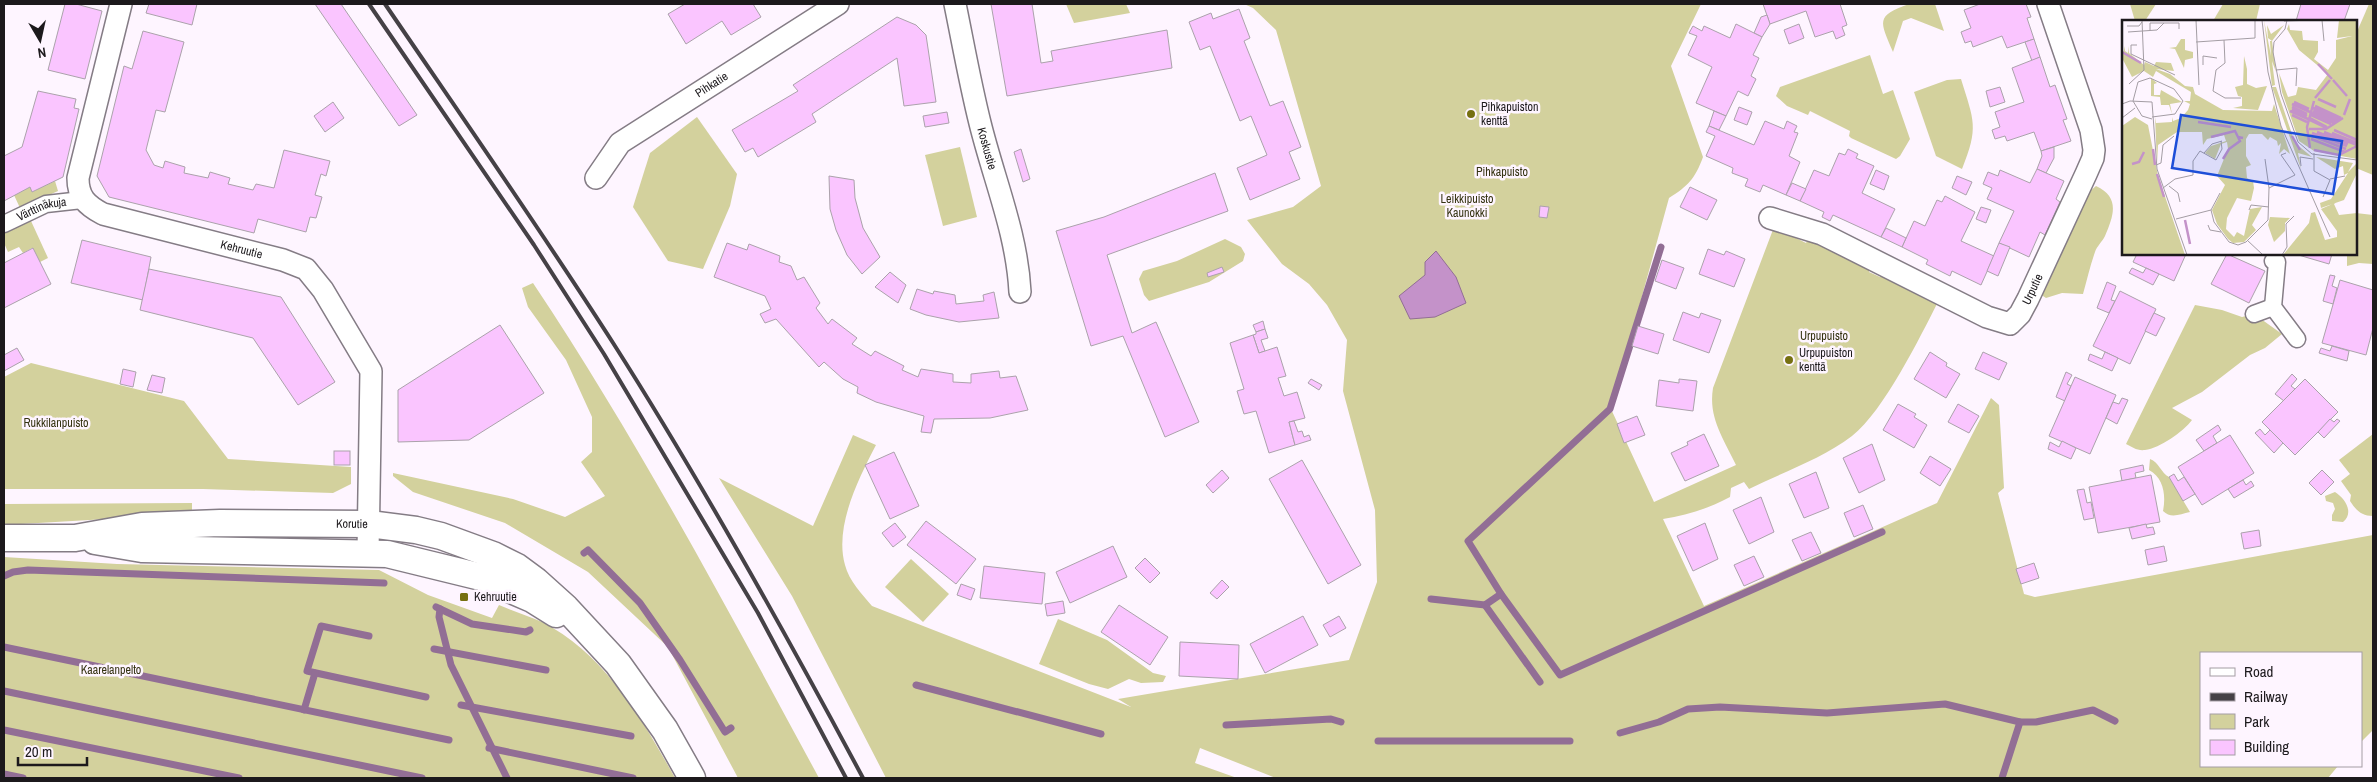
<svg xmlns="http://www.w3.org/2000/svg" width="2377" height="782" viewBox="0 0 2377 782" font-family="'Archivo Narrow',sans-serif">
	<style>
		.green { fill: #d3d19d }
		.water { fill: #c492c9; stroke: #926e95 }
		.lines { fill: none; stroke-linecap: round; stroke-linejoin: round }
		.stream { stroke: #926e95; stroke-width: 7 }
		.building { fill: #fac5ff; stroke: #aba2ab }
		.pedestrian-casing { stroke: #847c85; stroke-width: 19 }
		.minor-casing { stroke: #847c85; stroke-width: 24 }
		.tertiary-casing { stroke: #847c85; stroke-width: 29 }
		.pedestrian { stroke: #fff; stroke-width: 16 }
		.minor { stroke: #fff; stroke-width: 21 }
		.tertiary { stroke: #fff; stroke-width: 26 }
		.rail { stroke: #454146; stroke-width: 4 }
		.poi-dot { fill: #767011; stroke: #fef5ff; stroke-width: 2 }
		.labels { text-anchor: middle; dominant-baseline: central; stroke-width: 5; stroke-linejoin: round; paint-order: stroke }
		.street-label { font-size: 12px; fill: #1c191c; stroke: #fef5ff }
		.poi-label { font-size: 12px; fill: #1c191c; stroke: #fef5ff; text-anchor: start }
		.park-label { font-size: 12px; fill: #343211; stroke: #fef5ff }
		.inset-river { fill: none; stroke: #c492c9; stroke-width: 2.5 }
		.inset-road { fill: none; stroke: #a49da4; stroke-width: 1 }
		.view { fill: #1d4ed8; fill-opacity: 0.15; stroke: #1d4ed8; stroke-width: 2.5 }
		.inset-edge { fill: none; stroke: #1c191c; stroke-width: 2.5 }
	</style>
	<rect width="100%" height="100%" fill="#fef5ff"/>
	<g class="green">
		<polygon points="1066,4 1126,4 1130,13 1074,23"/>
		<path d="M1244 4H1701L1671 66 1703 157C1695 179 1688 186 1669 198L1611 409 1654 502 1736 465C1724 439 1708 418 1713 388L1774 227 1792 232 1794 237 1806 243 1810 236 1847 259 1869 269V272L1880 277 1882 274 1939 300C1920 337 1884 411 1852 436 1822 459 1783 472 1749 489L1744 482 1731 488 1730 497C1708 509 1687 515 1663 519L1704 606 1937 503 1991 398 1999 405 2004 488 1998 493 2024 594 2035 597 2373 535V730L2361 742V653H2201V766H2338L2328 778H1276L1200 748 1195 763 1237 778H886L792 596 719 478 813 526 853 435 876 445C859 478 834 526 845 565 849 581 862 594 872 606L1131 707 1118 699 1349 660 1377 582 1375 510 1343 391 1347 340 1327 305 1309 284 1282 264 1247 220 1293 207 1321 186 1276 30 1253 8Z"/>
		<path d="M1909 4H1935L1944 31 1911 18 1903 21 1893 52C1880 21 1875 16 1909 4Z"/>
		<polygon points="2130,4 2156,4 2145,21 2135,21"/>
		<polygon points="2223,4 2260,4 2256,21 2213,21"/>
		<polygon points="2369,4 2373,4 2373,175 2356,168 2356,34"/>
		<polygon points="1870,55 1883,94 1893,90 1910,139 1900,156 1896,159 1851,138 1849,136 1850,131 1810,111 1808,115 1787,106 1776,96 1780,87"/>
		<path d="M1961 79C1974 121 1979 127 1962 169L1936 156 1914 92 1947 80Z"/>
		<polygon points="697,117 737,174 730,206 703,269 668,261 633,207 650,153"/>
		<polygon points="960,147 977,217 943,226 925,155"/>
		<polygon points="55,181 58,191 20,208 14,195 30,187 32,192"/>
		<path d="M2096 186C2120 197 2114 215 2105 236 2102 242 2097 246 2095 252 2090 266 2087 280 2083 294L2062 293 2046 298 2040 294 2089 192Z"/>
		<polygon points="2356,213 2373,215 2373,264 2359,263 2347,266 2347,254 2356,254"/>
		<polygon points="31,221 48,258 40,262 32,248 23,253 19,247 8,252 4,243 4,233"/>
		<polygon points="1225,239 1241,247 1245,254 1243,261 1209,282 1149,301 1144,295 1139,279 1143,271 1177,261"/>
		<path d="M533 283C639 442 728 610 819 778H738L668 647 588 572 505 523 413 492 393 476V473L513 499 565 517 605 496 581 462 592 452V417L566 360 528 307 522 288Z"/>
		<path d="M2195 305 2222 310 2242 317 2254 314 2282 334 2265 348 2250 355 2202 392 2172 408 2192 420C2183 432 2160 448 2145 450 2137 451 2132 447 2126 444Z"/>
		<polygon points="31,363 184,401 228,459 351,467 351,484 333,493 203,489 4,489 4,377"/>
		<path d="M2373 434V516C2361 516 2356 510 2350 501L2351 495 2341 481 2350 474 2339 460Z"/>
		<path d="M2150 459C2159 462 2161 473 2169 477L2190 512C2180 514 2171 519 2163 511 2166 496 2164 478 2149 470Z"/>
		<path d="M2335 492C2346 499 2354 513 2343 522L2332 521V515L2335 509 2333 503 2326 501 2325 496Z"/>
		<polygon points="192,503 192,514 4,525 4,504"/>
		<path d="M4 557 117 564 379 570 428 595 492 618 499 605C513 611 528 616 542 622 604 653 643 720 675 778H4Z"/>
		<polygon points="911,559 949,594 923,622 885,587"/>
		<polygon points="1058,619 1107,640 1153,673 1166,676 1163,682 1141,683 1129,679 1108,689 1089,684 1039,664"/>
	</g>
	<polygon class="water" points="1436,251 1456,277 1466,303 1435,317 1410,319 1399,296 1425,275 1425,262"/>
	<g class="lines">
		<g class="stream">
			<polyline points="584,553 588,550 640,603 680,660 725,732 731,728"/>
			<polyline points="4,576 13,572 28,570 384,583"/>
			<polyline points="1501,594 1468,541 1610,409 1661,247"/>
			<polyline points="1431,599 1485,605 1501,594 1560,675 1882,532"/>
			<polyline points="1485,605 1540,682"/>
			<polyline points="436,607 472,624 526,632 530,630"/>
			<polyline points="440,609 439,617 451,665 507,778"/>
			<polyline points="369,636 321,626 307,671 426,697"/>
			<polyline points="4,647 449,740"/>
			<polyline points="434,649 546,670"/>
			<polyline points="916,685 1101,734"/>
			<polyline points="4,691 422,778"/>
			<polyline points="461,705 631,736"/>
			<polyline points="304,710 315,673"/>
			<polyline points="1226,725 1331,719 1341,722"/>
			<polyline points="4,730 239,778"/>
			<polyline points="1620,733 1659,722 1688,709 1720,707 1827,713 1945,704 2020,722 2036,722 2093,710 2115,721"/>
			<polyline points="1378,741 1570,741"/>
			<polyline points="489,748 633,778"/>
			<polyline points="4,774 23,778"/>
			<polyline points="2002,778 2020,722"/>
		</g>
	</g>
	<g class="building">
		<polygon points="65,4 76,4 102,11 85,79 48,70"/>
		<polygon points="149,4 197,4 192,25 146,13"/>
		<polygon points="315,4 341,4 417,115 399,126"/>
		<polygon points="685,4 753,4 761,17 731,35 722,21 686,44 668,14"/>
		<polygon points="991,4 1032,4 1041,63 1053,61 1051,51 1167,30 1172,68 1007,96"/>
		<polygon points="1763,4 1840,4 1847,25 1842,27 1845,35 1836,39 1833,31 1815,37 1806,11 1770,24"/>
		<polygon points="1980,4 2026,4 2031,17 2027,18 2034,39 2007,48 2002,36 1973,47 1971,41 1965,43 1961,32 1971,28 1964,10"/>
		<polygon points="2301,4 2350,4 2344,21 2296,21"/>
		<polygon points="1239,9 1250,38 1244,41 1270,106 1283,101 1301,147 1289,152 1300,179 1250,200 1237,168 1267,155 1251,116 1240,121 1210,46 1200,50 1189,22 1211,13 1213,19"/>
		<polygon points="1767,15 1770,24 1762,37 1754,33 1761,17"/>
		<polygon points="897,17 916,25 926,35 936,102 904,106 897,58 812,114 816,122 758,157 753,148 745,152 732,130 798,91 793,85"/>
		<polygon points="1736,24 1762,37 1753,55 1759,58 1751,76 1756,79 1748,96 1738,91 1726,116 1696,103 1712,67 1688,55 1697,36 1689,33 1693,26 1702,31 1704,26 1730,38"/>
		<polygon points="1799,24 1804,38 1789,44 1784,30"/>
		<polygon points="143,31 184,42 165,112 156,110 146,150 154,165 163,168 165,161 185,167 184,173 208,178 210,172 230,178 228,184 253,190 256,184 274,188 284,150 330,161 326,176 321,174 315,195 322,197 316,218 310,217 306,232 258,219 254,233 109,197 97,176 124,66 132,69"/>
		<polygon points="2034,39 2040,57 2032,61 2025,42"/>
		<polygon points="2040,57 2050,87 2055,85 2067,119 2063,120 2071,141 2041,151 2034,132 2007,141 2005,136 1995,139 1992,130 2000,127 1995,112 2024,102 2012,68"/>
		<polygon points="2000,87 2005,102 1990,107 1986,91"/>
		<polygon points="38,91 76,99 74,108 79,109 63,177 32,192 30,187 4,201 4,156 22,147"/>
		<polygon points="333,102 344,118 325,132 314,116"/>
		<polygon points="1739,107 1752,112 1747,125 1734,120"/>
		<polygon points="1714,111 1726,116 1719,130 1709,126"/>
		<polygon points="947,112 949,123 925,127 923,116"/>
		<polygon points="1765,121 1784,129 1787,121 1797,126 1794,132 1798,133 1789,156 1800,162 1786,195 1763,185 1760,192 1745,186 1748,179 1732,173 1733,168 1706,156 1715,136 1706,132 1709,126 1754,145"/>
		<polygon points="2054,147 2054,158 2046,173 2037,169 2042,156 2041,151"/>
		<polygon points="1021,149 1030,179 1023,182 1014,152"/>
		<polygon points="1848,149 1858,154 1856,158 1874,166 1862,193 1895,209 1881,237 1833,215 1830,221 1822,217 1824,212 1800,201 1814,170 1829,176 1839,153 1845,155"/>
		<polygon points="2037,169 2064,181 2056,199 2060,202 2045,235 2040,232 2029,257 1999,243 2014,211 1987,199 1992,188 1983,184 1988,172 1998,176 2000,170 2030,183"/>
		<polygon points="1876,170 1889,176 1884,190 1870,184"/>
		<polygon points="1215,173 1228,211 1107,255 1132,333 1156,322 1199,422 1165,437 1123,336 1091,346 1056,231 1104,217"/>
		<polygon points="829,176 854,180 855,198 863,228 880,257 862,274 847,255 836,230 830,209"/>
		<polygon points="1957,176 1972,182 1966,195 1952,188"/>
		<polygon points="1792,183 1806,189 1800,201 1786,195"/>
		<polygon points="1690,187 1717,200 1707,220 1680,207"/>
		<polygon points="1945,196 1975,212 1961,241 1994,256 1981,285 1952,271 1950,276 1926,264 1928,260 1902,247 1914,221 1925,226 1937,200 1942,202"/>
		<polygon points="1540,206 1549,207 1547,218 1539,217"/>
		<polygon points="1981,207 1991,210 1986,223 1976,219"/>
		<polygon points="1886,228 1906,238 1902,247 1881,237"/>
		<polygon points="82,240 151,257 143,300 71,283"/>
		<polygon points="727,243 747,250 749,244 780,256 779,262 791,266 797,280 804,277 820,303 816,308 828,324 832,319 857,338 852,344 871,356 875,351 904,366 902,370 918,377 921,369 953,374 953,382 971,383 971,374 999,371 1000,378 1016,376 1028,410 990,418 934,419 931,433 921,432 924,416 876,402 857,393 858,387 843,379 824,362 819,367 776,319 765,323 760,314 771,309 765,296 714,277"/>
		<polygon points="1999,243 2010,247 1998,276 1987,271"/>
		<polygon points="33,248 51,284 4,308 4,263"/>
		<polygon points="1708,249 1724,255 1726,251 1745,259 1734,287 1699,274"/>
		<polygon points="2137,254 2186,254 2174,281 2133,262"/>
		<polygon points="2227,254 2265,271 2249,303 2211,284"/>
		<polygon points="2295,254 2332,254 2329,264"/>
		<polygon points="1662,260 1684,268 1676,289 1655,281"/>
		<polygon points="1222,267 1224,272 1208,277 1207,273"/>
		<polygon points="2132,268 2143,273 2146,268 2159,274 2153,285 2129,273"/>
		<polygon points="149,269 281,297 335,382 298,405 253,338 140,310"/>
		<polygon points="890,272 906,285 898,303 875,287"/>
		<polygon points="2330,275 2335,276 2332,286 2337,288 2333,304 2323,301"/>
		<polygon points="2340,280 2373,290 2373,328 2366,355 2322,343"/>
		<polygon points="2107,282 2116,286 2111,300 2115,301 2109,313 2097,308"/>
		<polygon points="917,289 933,294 934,291 955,295 956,304 984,301 983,295 994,292 999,318 959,322 926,315 910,309"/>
		<polygon points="2120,291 2156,309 2130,364 2093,346"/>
		<polygon points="1683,312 1699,318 1701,313 1721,320 1709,353 1673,340"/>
		<polygon points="2154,313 2165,318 2156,336 2145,331"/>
		<polygon points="1263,321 1265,329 1256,332 1253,325"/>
		<polygon points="500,325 544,393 469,440 398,442 398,390"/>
		<polygon points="1638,326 1664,334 1658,354 1632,346"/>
		<polygon points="1265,329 1268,338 1261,340 1265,351 1259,353 1253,335 1256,334 1256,332"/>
		<polygon points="1253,335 1259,353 1277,347 1286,376 1278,378 1284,396 1297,392 1305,418 1289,422 1295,445 1269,453 1256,411 1244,414 1237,391 1244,389 1230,343"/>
		<polygon points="2332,346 2349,351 2347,361 2319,353 2321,348 2330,351"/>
		<polygon points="17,348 24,360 4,371 4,355"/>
		<polygon points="1930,352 1947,363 1946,366 1960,374 1946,398 1914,379"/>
		<polygon points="1983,352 2007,363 1999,380 1975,369"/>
		<polygon points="2105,352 2118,358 2112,371 2088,360 2090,354 2102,359"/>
		<polygon points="123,369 136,372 133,387 120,384"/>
		<polygon points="2066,372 2072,375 2067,384 2071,386 2065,401 2056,397"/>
		<polygon points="2292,374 2297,379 2291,386 2295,389 2284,401 2275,394"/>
		<polygon points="152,375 165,378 162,393 147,390"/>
		<polygon points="2075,377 2116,395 2090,454 2049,436"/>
		<polygon points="1311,379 1322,385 1319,390 1308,383"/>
		<polygon points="1679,379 1697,381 1693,411 1656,406 1659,380 1679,383"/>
		<polygon points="2305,379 2338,412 2295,455 2262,422"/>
		<polygon points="2122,398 2128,400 2117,424 2106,418 2113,402 2119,404"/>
		<polygon points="1898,404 1916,414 1914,417 1927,425 1914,448 1883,430"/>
		<polygon points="1958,404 1979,416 1969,433 1948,422"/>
		<polygon points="1637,416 1645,435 1624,443 1617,424"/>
		<polygon points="2330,419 2334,422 2337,419 2340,421 2324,438 2318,432"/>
		<polygon points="1294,421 1298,432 1302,431 1304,437 1309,435 1311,440 1295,445 1289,422"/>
		<polygon points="2218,425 2221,430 2213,436 2217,443 2204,451 2196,440"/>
		<polygon points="2260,429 2265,435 2270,430 2283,443 2274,453 2255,433"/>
		<polygon points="1704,434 1719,466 1685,481 1671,453 1688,445 1687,442"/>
		<polygon points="2230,435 2254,473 2202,505 2178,467"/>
		<polygon points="2062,441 2076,448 2071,459 2048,449 2050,442 2059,447"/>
		<polygon points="1872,444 1885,480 1859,493 1843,458"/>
		<rect x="334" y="451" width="16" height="14"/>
		<polygon points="894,452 919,506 890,519 865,465"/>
		<polygon points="1930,456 1951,469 1940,486 1920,473"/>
		<polygon points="1302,460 1361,565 1328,584 1269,479"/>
		<polygon points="2143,465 2144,471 2135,473 2136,478 2122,481 2120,470"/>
		<polygon points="1222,470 1229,478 1213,493 1206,485"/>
		<polygon points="2322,470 2334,482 2321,495 2309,483"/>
		<polygon points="1816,472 1829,508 1804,518 1789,484"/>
		<polygon points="2174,474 2178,481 2184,477 2195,494 2183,501 2169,477"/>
		<polygon points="2151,475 2160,522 2098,533 2089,487"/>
		<polygon points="2243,480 2246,485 2251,481 2254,486 2234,498 2228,489"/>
		<polygon points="2084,489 2087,503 2091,502 2094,518 2084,520 2077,490"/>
		<polygon points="1761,497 1774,532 1749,544 1733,510"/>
		<polygon points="1863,505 1873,529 1854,537 1844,513"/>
		<polygon points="926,521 976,559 956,584 907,545"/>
		<polygon points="895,523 906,537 893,547 882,533"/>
		<polygon points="1705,523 1718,559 1693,571 1677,536"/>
		<polygon points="2146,524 2147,528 2153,527 2155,534 2132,539 2129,528"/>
		<polygon points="2259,530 2261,546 2244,549 2241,533"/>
		<polygon points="1811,532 1821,553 1802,561 1792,540"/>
		<polygon points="1113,546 1127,577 1070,603 1056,572"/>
		<polygon points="2164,546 2167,561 2148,565 2145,550"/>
		<polygon points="1754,556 1764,577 1744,586 1734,565"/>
		<polygon points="1145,558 1160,573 1150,583 1135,568"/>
		<polygon points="2034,563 2039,578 2021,584 2016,569"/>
		<polygon points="984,566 1045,573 1042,604 980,598"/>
		<polygon points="1222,580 1229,587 1217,599 1210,593"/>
		<polygon points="961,584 975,589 971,600 957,595"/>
		<polygon points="1063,601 1065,613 1047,616 1045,604"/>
		<polygon points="1119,605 1168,637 1150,665 1101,632"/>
		<polygon points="1303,616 1318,645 1265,673 1250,644"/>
		<polygon points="1339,616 1346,628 1330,637 1323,625"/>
		<polygon points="1180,642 1239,645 1238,679 1179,676"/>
	</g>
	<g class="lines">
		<defs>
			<g id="pedestrian">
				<path id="s1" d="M4 224 46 204 82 200"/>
				<polyline points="2273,261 2277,262 2273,307 2297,339"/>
				<polyline points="2254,314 2273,307"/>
			</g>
			<g id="minor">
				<path id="s2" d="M121 4 78 178C78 197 86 205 103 214L283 260 306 269 323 290 371 371 368 552"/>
				<path id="s3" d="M955 4C963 43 970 83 980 123 994 180 1017 233 1020 292"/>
				<path id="s4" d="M596 178 620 143 838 4"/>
				<path id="s5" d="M1770 218 1822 234 1987 317 2010 324 2020 314 2028 299 2086 174 2093 158 2094 150 2091 130 2048 4"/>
			</g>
			<g id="tertiary">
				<path id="s6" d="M4 538H75L142 526 220 523 369 524 416 530 441 536 493 555 517 567 536 581 566 608 618 664 665 730 692 778"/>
				<polyline points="95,541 142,549 387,554 481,577 532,599 556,614"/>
			</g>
		</defs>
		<use href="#pedestrian" class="pedestrian-casing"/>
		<use href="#minor" class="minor-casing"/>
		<use href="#tertiary" class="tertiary-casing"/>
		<use href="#pedestrian" class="pedestrian"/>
		<use href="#minor" class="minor"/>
		<use href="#tertiary" class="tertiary"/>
		<g class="rail">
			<polyline points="369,4 534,245 604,354 758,613 846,778"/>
			<path d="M385 4C462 117 541 230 615 346 704 486 785 632 863 778"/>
		</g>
	</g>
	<g class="poi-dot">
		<circle cx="1471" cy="114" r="5"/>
		<circle cx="1789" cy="360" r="5"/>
		<rect x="459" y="592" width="10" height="10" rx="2.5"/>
	</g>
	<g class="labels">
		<g class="street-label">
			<text stroke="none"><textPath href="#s4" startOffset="151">Pihkatie</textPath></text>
			<text stroke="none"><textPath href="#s3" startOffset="148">Koskustie</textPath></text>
			<text stroke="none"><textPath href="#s1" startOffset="41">Värttinäkuja</textPath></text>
			<text stroke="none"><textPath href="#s2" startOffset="369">Kehruutie</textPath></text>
			<text stroke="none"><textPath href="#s5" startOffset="305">Urputie</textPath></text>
			<text stroke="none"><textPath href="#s6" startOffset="349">Korutie</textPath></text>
		</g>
		<g class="poi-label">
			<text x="1481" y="107">Pihkapuiston<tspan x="1481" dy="14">kenttä</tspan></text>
			<text x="1799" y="353">Urpupuiston<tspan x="1799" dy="14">kenttä</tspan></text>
			<text x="474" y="597">Kehruutie</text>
		</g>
		<g class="park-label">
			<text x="1502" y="172">Pihkapuisto</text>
			<text x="1467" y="199">Leikkipuisto<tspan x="1467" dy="14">Kaunokki</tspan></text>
			<text x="1824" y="336">Urpupuisto</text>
			<text x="56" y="423">Rukkilanpuisto</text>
			<text x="111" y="670">Kaarelanpelto</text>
		</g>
	</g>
	<g transform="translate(2122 20)">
		<rect width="235" height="235" fill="#fef5ff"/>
		<path d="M142 0 149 36 148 21H150L146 18 145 5 149 14 162 5 150 21 154 52 150 41 153 65 150 66ZM217 0H235V139L192 131 177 121 160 72 157 53 166 77 174 75 176 67 194 70 206 54 177 30 165 9 167 4 168 10 180 11 181 20 196 21V32L192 39 206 50 214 38V20L230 16 215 18ZM59 19H63V30L71 32V38L63 40 62 48 53 29 47 28 54 27ZM3 26V31L6 33 7 26V33L22 45 23 42 32 46 34 42 49 43 52 51 34 49 48 54 63 66 71 67 73 74 101 90 150 91 152 84 168 134 162 129 157 134 159 123 156 126 155 121 148 117 146 120 140 114H127L124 119V136L129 145 124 147 125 158 131 161 132 168 129 181 115 178 105 198 104 209 112 217 115 212 122 216 128 189 140 187 130 205 134 210 122 222 111 223 106 219 95 204 90 190 103 165 95 156 106 129 105 122 99 124 93 139 83 133 89 126 104 121 102 115 85 119 81 125 80 112H55L36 125 35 144 33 97 34 103 50 102V97L51 101 59 98 66 90 68 84 62 81H68L69 72 34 51 31 57 22 51 10 57 0 38ZM122 36 125 49V64L134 68 145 66 136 90 111 88 120 86V77L116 76 113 67 121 65ZM29 58 35 63 32 64V75H38L39 70 60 82 48 84 50 94 47 85H39L38 77 29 76ZM150 67H154L173 123 190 137 176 133 179 149ZM13 97 26 105 36 156 63 235H0V106ZM194 137 231 143 226 152 235 143V153L222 180 199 188 198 183 209 179 226 153 222 155 221 146 213 149ZM215 182 212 184 217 195 235 193V235H161L187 203 189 193 193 192 203 220 215 217V211L199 189ZM148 197 168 198 163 203V211L152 222 146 205Z" fill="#d3d19d"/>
		<path class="inset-river" d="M0 32 19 43M196 44 210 59M211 60 225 76M193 78 208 60M196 79 214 87M172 82 187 89M170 84 188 92M193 86 219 98M170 87 185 94M191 88 217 100M170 89 185 96M168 91 186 99M191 91 215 102M190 93 212 103M170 95 185 102M189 95 209 104M222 95 228 79M188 98 205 107M188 100 205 108M76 102 109 107M187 109H204L221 98M212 110 235 120M195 112 226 124M202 112 235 125M190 113 225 126M210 113 235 123M188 115 224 129M170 116 178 130M89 117 113 111 116 117 121 118M189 119 223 132M188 128 185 107 192 81M31 129 33 145M192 130 217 135 235 126M101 139 107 129 118 121 116 117M10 144 17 142 22 132M35 154 42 177M63 200 68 224"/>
		<path class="inset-road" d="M74 0 77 65M133 0V18M140 0 146 52 159 106 208 217M165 0 163 9 152 22 151 32 159 74 176 122 190 134 235 140M200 0 202 21M162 1 193 0M5 6H17L20 2M28 11V3H42M6 12 35 10 42 3H57V9M102 20 103 43 94 50 91 71 103 78H119M74 22 133 18M15 25H9V34L53 55M81 45V36L95 38M154 50 175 48 174 66M7 64 22 50 20 0M0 84 8 81 30 82 35 149 65 235M30 97 53 94 61 81 52 69 28 58 16 62 11 81 20 96 30 99M0 98 13 88M82 133 90 124 100 121M192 133V151L208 160 201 177M143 139 147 168M34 145 39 143 41 125 52 116M179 146 178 137 191 139M71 155V141L78 131 94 140 100 129 99 121M208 159 223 156M47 166 56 173 58 182M41 168 53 159 71 155M89 190 92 202 107 222 116 225 124 222 146 200 147 168 173 155 159 135 164 133M127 190 129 185 147 187M54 199 89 190 98 173M86 205 88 210 99 212M125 220 141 235M160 235 165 227 164 204 172 196"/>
		<path class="view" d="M59 95 220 121 211 174 50 148Z"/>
		<rect width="235" height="235" class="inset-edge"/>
	</g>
	<rect width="2377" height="782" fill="none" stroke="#1c191c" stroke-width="10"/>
	<rect x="2200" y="652" width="162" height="115" fill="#fef5ff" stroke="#a49da4"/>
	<rect x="2210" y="668" width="25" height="8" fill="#ffffff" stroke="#a49da4"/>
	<text x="2244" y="677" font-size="15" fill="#1c191c">Road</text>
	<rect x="2210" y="693" width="25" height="8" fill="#454146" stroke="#a49da4"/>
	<text x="2244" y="702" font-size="15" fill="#1c191c">Railway</text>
	<rect x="2210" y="714" width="25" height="15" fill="#d3d19d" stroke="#a49da4"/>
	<text x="2244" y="727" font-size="15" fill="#1c191c">Park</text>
	<rect x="2210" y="740" width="25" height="15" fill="#fac5ff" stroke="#a49da4"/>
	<text x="2244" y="752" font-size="15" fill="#1c191c">Building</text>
	<g transform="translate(40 40) rotate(171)" stroke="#fef5ff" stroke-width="4" paint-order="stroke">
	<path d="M0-4L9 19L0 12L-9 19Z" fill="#1c191c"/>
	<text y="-8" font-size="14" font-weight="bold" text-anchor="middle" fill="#1c191c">N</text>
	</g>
	<path d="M18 757v8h69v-8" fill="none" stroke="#1c191c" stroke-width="2.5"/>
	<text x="25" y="757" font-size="15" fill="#1c191c" stroke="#fef5ff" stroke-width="4" paint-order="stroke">20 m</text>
</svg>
